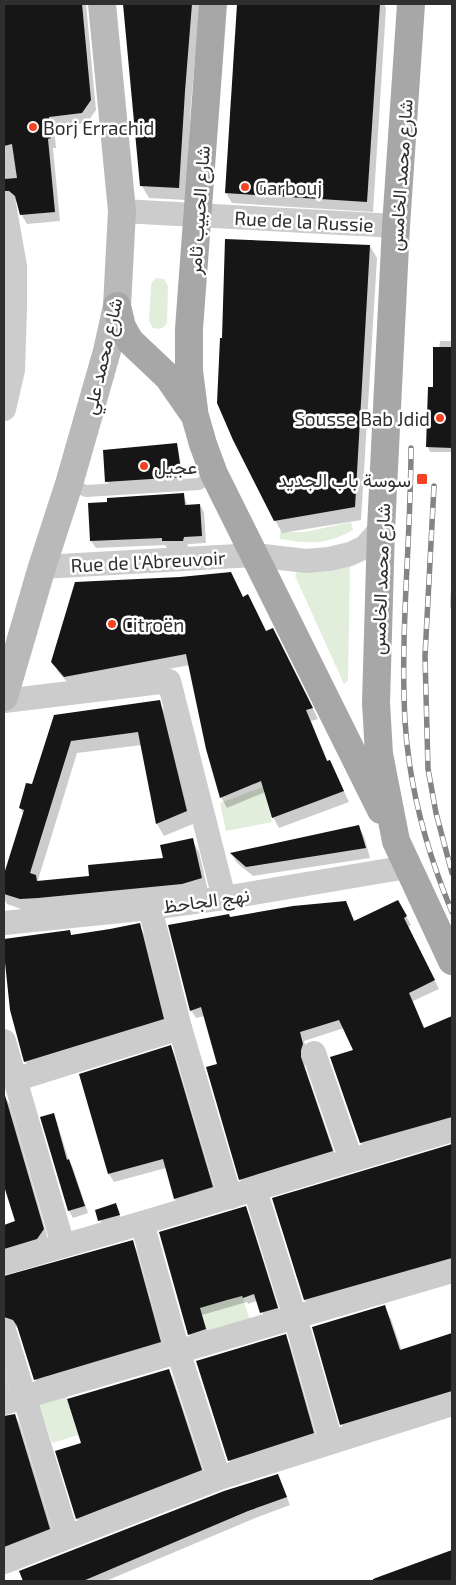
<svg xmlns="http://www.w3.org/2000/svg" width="456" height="1585" viewBox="0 0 456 1585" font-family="'Exo 2',Vazirmatn,sans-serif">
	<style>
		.green { fill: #e1eedc }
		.shadow { fill: #0003 }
		.building { fill: #161616 }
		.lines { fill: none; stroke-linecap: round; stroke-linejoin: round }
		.service { stroke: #ccc; stroke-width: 12 }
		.minor { stroke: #ccc; stroke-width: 24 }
		.secondary { stroke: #b9b9b9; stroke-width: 28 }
		.primary { stroke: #a7a7a7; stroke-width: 28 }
		.rail-casing { stroke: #848484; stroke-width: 5.5 }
		.rail { stroke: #fff; stroke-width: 4; stroke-dasharray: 11; stroke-linecap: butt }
		.poi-dot { fill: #f44324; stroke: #fff; stroke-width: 2 }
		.labels { text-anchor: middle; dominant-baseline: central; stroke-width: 5; stroke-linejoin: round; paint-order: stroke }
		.poi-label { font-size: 19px; fill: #2f2f2f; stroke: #fff; text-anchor: start }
		.street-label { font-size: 19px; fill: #2f2f2f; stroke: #fff }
	</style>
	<rect width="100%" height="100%" fill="#fff"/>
	<g class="green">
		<path d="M156 278 164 279 168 286 167 323C164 328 159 330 153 328L149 321 151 287 152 282Z"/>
		<path d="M351 522 353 530C326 545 310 544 280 539V532H305Z"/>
		<polygon points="350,565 348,681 344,684 295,576 297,572 330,571"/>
		<polygon points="263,787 272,822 226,831 220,803"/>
		<polygon points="242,1296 251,1323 208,1335 200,1308"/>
		<polygon points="66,1395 78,1435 52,1443 39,1405"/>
	</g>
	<g class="shadow">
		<polygon points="4,4 86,4 96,110 87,123 54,126 56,148 53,148 60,221 27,224 21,214 18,203 15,200 4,202"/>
		<polygon points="124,4 200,4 191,104 186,200 149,198 142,186"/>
		<polygon points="238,4 384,4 386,8 373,212 232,203 226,193"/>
		<polygon points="370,246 377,258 361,520 282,533 275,520"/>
		<polygon points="452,328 452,452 430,452 428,447 440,341 452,341"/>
		<polygon points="176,444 178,448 183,480 109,485 107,481"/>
		<polygon points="183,494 188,506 200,505 204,512 206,543 188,544 187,548 167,548 165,545 96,548 91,541"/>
		<polygon points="452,566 452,611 450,607"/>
		<polygon points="243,598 266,632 279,640 318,719 311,721 328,762 335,772 349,802 279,828 273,817 265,792 227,808 221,797 190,665 72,687 59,673 53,661"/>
		<polygon points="159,702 166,714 193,824 164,836 157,824 142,745 77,753 38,880 39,882 90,878 164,859 192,840 199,852 208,891 27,911 7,904 4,899 4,878 24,815 20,808 33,786 55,716"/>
		<polygon points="358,826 364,836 370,858 253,876 237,863 232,854"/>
		<polygon points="345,902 355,922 403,910 411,925 408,927 439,989 413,1001 424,1029 452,1017 452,1125 366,1151 361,1143 332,1058 355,1051 344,1028 304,1041 308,1054 305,1059 305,1067 337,1160 245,1187 240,1179 218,1064 205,1016 196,1018 191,1010 230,919"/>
		<polygon points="139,925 144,934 168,1028 31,1071 26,1062 11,1010 4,940 69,931 71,936"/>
		<polygon points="170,1047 175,1055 217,1196 180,1207 175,1199 166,1168 114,1182 109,1174 81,1075"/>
		<polygon points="4,1096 10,1105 48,1239 4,1260 4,1226 16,1222 4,1182"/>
		<polygon points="53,1114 57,1122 69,1161 73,1168 88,1213 73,1218 69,1211"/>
		<polygon points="452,1146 452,1266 310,1308 305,1300 274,1199"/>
		<polygon points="117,1208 121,1219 102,1224 97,1211"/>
		<polygon points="245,1208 249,1214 281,1315 265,1319 257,1301 248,1304 247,1302 202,1315 209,1336 193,1341 189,1334 160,1233"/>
		<polygon points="132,1242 137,1251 166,1352 40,1389 35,1379 19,1329 13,1325 4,1327 4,1277"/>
		<polygon points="384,1307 391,1319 402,1351 452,1334 452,1404 349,1437 342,1425 314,1327"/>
		<polygon points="285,1336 290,1345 318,1442 234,1469 229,1460"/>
		<polygon points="169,1370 173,1378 206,1478 82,1526 77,1519 57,1452 82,1444"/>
		<polygon points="4,1371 12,1397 4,1401"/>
		<polygon points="15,1415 20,1425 55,1538 4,1559 4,1417"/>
		<polygon points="278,1475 290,1505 253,1519 106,1581 24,1581 21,1572"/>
		<polygon points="452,1551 452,1581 372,1581"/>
	</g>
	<g class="building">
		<polygon points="4,4 82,4 91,100 82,113 49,117 51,138 48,139 55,212 20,215 15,196 9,191 4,191 4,179 17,178 12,144 4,146"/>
		<polygon points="123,4 192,4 185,91 179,188 140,186"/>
		<polygon points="237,4 380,4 367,202 225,193"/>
		<polygon points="225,239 370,245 355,507 274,521 233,440 217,403 220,338 222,338"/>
		<polygon points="433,347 452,347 452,448 426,447 428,387 433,387"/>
		<polygon points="177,443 182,477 105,482 103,450"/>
		<polygon points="184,493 185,505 200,504 202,536 184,537 183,541 162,541 162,538 90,541 88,503 107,502 107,498"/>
		<polygon points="231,572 243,597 248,594 266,631 273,628 313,708 306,710 327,761 330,760 344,791 272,818 261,781 220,798 206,749 186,654 64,677 51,662 75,582 180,577"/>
		<polygon points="160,700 187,811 156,824 138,732 71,741 30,873 36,875 37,881 89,876 88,865 163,858 160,845 193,838 202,878 182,884 38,898 20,899 4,894 4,874 24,810 19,808 26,783 32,784 54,715"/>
		<polygon points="359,825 366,848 246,867 230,853"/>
		<polygon points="398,900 407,916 404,918 435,980 409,993 424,1028 452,1016 452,1117 360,1143 330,1057 353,1050 339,1020 300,1032 303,1044 301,1050 301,1057 333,1151 239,1180 206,1067 217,1064 201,1007 190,1011 168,925 229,914 230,917 293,906 346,901 354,921"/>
		<polygon points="140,923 164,1019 24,1062 10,1010 4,953 4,939 70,930 71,935 110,929"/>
		<polygon points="171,1045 213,1187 174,1199 163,1159 108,1174 79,1074"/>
		<polygon points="4,1092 44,1229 37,1239 4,1249 4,1225 15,1221 4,1186"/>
		<polygon points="54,1113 67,1160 69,1159 85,1206 68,1211 40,1117"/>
		<polygon points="452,1144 452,1258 304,1300 272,1198"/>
		<polygon points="116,1203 120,1215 98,1221 95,1210"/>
		<polygon points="246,1206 278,1308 260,1313 254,1294 243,1298 242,1296 227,1300 200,1308 206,1329 188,1335 159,1232"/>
		<polygon points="133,1240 161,1342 34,1380 17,1326 13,1320 4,1317 4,1276"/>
		<polygon points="385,1305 400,1350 452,1333 452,1391 340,1425 312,1327"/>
		<polygon points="286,1334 314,1433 228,1461 196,1361"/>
		<polygon points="169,1369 202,1470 76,1519 55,1451 81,1443 67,1399"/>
		<polygon points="15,1414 50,1529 4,1547 4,1416"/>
		<polygon points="278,1474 287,1497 248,1511 83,1581 23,1581 19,1571 224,1491"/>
		<polygon points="452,1550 452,1581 373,1581 373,1579"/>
	</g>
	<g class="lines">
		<polyline class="service" points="69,484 86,491 199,484 214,474"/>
		<g class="minor">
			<polyline points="4,204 15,266 15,308 13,370 4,409"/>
			<polyline points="122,211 396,226"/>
			<polyline points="42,567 255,555 306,561 329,559 350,554 365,547 381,529"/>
			<polyline points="4,701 169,681 224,898"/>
			<polyline points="150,908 180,1028 230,1197"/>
			<polyline points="4,923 150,908 224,898 407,867"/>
			<polyline points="4,1041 63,1245"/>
			<polyline points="314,1053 351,1160"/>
			<polyline points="14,1080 180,1028"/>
			<polyline points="255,1190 295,1317 331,1442"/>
			<polyline points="142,1223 178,1351 219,1478"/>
			<polyline points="4,1263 142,1223 452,1130"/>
			<polyline points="4,1330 67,1536"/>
			<polyline points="4,1403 452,1271"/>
			<polyline points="4,1562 219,1478 452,1404"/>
		</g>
		<polyline class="secondary" points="4,697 42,567 69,484 107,351 117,306 122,211 102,4"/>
		<g class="primary">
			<polyline points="411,4 396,226 381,529 376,703 379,754 396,841 452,961"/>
			<polyline points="117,306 122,327 130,341 168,377 195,416 203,444 214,474 381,810"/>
			<polyline points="194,410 189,371 189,329 213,4"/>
		</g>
		<defs>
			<g id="rail">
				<path d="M411 448C411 539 400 630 405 721 409 787 427 852 452 912"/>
				<polyline points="434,486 425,656 428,769 436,813 452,873"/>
			</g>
		</defs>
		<use href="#rail" class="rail-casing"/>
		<use href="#rail" class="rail"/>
	</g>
	<g class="poi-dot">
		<circle cx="33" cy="127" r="5"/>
		<circle cx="245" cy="187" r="5"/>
		<circle cx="440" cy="418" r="5"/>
		<circle cx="144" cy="466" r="5"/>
		<rect x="416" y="473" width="12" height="12" rx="2.5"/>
		<circle cx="112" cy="624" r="5"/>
	</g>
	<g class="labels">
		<g class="poi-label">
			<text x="43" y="127">Borj Errachid</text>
			<text x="255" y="187">Garbouj</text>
			<text x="430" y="418" text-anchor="end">Sousse Bab Jdid</text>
			<text x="154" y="466">عجيل</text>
			<text x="411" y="479" text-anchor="end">سوسة باب الجديد</text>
			<text x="122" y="624">Citroën</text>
		</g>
		<g class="street-label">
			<text transform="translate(400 175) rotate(-86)">شارع محمد الخامس</text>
			<text transform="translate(198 210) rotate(-86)">شارع الحبيب ثامر</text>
			<text transform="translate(304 221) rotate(3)">Rue de la Russie</text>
			<text transform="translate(102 356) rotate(-77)">شارع محمد علي</text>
			<text transform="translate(148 561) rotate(-3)">Rue de l'Abreuvoir</text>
			<text transform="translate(380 579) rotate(-88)">شارع محمد الخامس</text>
			<text transform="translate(206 900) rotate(-8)">نهج الجاحظ</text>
		</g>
	</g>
	<rect width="456" height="1585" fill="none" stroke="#2f2f2f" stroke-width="10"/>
</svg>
